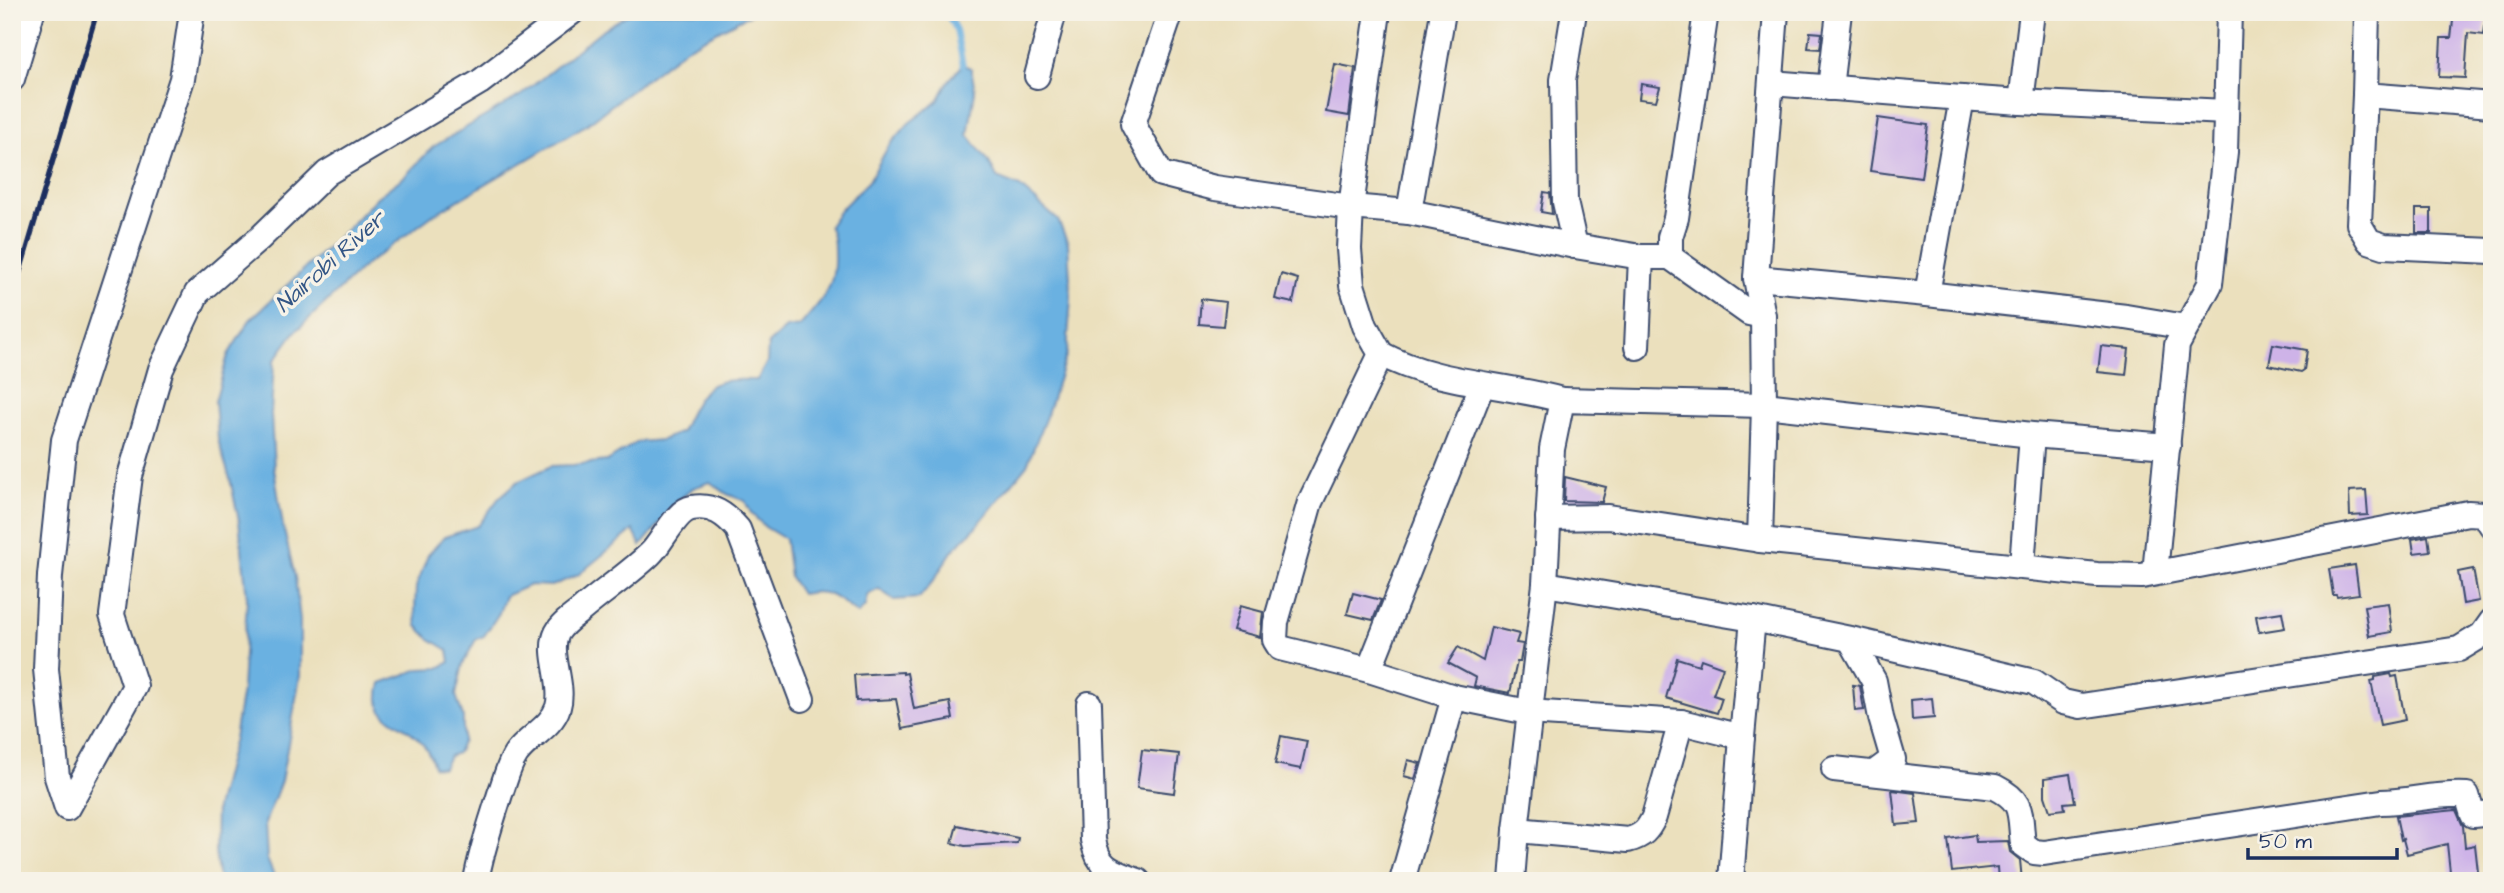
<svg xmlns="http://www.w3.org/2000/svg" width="2504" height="893" viewBox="0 0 2504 893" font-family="'Architects Daughter',sans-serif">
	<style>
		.water { fill: #6bb1e1; stroke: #4370a0; stroke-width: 2 }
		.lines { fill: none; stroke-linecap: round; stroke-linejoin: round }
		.stream { stroke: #6bb1e1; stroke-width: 6 }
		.building { fill: #ceb3e8 }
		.minor-casing { stroke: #3a4a6c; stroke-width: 28 }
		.minor { stroke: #fff; stroke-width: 24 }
		.rail { stroke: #1b2f5e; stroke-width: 5 }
		.labels { text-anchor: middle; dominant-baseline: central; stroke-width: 7; stroke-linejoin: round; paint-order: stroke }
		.water-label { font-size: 23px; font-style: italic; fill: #335685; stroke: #f7f3e8 }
	</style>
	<rect width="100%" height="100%" fill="#f7f3e8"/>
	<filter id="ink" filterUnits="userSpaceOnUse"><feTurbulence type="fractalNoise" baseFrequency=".0143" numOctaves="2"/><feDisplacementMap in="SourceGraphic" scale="14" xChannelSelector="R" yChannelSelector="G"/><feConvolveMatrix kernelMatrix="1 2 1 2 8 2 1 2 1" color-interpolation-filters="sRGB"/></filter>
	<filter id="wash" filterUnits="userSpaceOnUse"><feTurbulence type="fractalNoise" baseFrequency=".00686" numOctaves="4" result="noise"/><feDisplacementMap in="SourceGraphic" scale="28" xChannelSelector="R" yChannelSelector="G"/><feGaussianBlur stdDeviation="1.57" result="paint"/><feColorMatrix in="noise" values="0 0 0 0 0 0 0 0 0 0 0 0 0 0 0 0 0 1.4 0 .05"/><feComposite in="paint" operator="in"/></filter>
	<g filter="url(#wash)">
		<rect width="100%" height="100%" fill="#ebe0bd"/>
		<g class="water">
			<polygon points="632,12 754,12 686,48 586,125 433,215 363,267 295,332 274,361 271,414 274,468 283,526 295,577 300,620 300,676 288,744 281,781 265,823 267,859 276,881 219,881 215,852 216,808 234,738 242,690 247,598 239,521 230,479 218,440 215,401 228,355 250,320 347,229 377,197 405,176 433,147 521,95 602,30"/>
			<path d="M963 65 971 68 975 91 968 135 989 162 997 178 1020 187 1058 220 1068 243 1071 297 1067 353 1047 414 1027 465 976 527 953 550 934 580 919 598 894 600 879 589 867 595 865 606 858 614C835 597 830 588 801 594L790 577 785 539 765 527 751 513 745 501 727 494 710 482 693 488 678 501 641 546 633 530 578 575 552 586 530 585 505 596 499 613 484 636 476 639 463 664 456 695 463 717V741L457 753 449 756 443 768 434 767C431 754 423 742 413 734 392 718 372 718 381 683L420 669 439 668 450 662 448 650 430 639 417 626 415 610 416 587 428 555 444 537 478 526 499 498 517 482 551 466 573 465 607 461 637 442 662 440 681 432C687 419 699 391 712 385 725 378 744 380 757 380L767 362 768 344 786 328 800 326C821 300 836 290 834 253 834 244 834 234 829 226L840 210 869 181 888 147 909 123 938 101 949 80Z"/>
		</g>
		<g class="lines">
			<polyline class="stream" points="946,12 956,30 963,65"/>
		</g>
		<g id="blocks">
			<g class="building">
				<polygon points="2454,12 2487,12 2484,35 2468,33 2465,78 2439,77 2441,38 2451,38"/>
				<polygon points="1810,32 1822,33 1820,49 1808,48"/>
				<polygon points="1335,64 1355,68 1349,116 1326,112"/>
				<polygon points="1641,84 1660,87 1656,101 1639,99"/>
				<polygon points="1878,118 1928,125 1921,178 1870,171"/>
				<polygon points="1544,192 1550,193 1552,214 1541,212"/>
				<rect x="2416" y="209" width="15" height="24"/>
				<polygon points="1281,274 1298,279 1293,303 1275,299"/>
				<polygon points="1201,299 1226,302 1223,326 1199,324"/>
				<polygon points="2273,344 2307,350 2304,370 2301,372 2269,365"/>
				<polygon points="2101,346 2129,349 2126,375 2098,372"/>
				<polygon points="1565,477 1606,487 1602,502 1564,501"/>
				<polygon points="2366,490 2368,515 2350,516 2349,491"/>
				<polygon points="2428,536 2430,551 2414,553 2412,539"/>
				<polygon points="2355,565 2359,594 2337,597 2336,595 2333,595 2329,569"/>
				<polygon points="2473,569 2479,601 2463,604 2458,572"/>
				<polygon points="1353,593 1381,600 1373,620 1347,614"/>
				<polygon points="2388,603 2392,632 2369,636 2364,606"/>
				<polygon points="1240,606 1263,612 1260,637 1233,630"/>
				<polygon points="2282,612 2285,628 2259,632 2256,616"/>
				<polygon points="1491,627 1519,634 1516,643 1523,644 1520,662 1517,662 1510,693 1474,686 1476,678 1448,663 1458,647 1483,661"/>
				<polygon points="1677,658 1699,665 1701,659 1723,667 1713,695 1722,698 1717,713 1666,698"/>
				<polygon points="903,672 903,674 907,673 914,709 950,702 953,719 902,729 896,699 856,701 854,675"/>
				<polygon points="2391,674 2392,677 2397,676 2405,720 2380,725 2371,681 2375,680 2375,677"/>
				<polygon points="1853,685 1860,686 1864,710 1855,711"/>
				<polygon points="1932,698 1934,718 1912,720 1911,700"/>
				<polygon points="1281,736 1307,741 1301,769 1275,764"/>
				<polygon points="1142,750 1179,754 1174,793 1137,788"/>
				<polygon points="1408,760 1420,763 1415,779 1404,776"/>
				<polygon points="2070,774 2075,802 2064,803 2065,809 2050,811 2045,796 2045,778"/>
				<polygon points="1892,790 1915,793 1919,823 1896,825"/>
				<polygon points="2456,810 2463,826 2465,847 2475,845 2479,881 2451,881 2447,844 2407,854 2403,839 2401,840 2396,816"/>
				<polygon points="957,825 1018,838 1017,843 965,846 952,843"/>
				<polygon points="1975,835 1976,842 2008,841 2010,852 2020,860 2022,881 1998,881 1997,867 1952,872 1948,839"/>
			</g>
		</g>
	</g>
	<g filter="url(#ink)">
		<use href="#blocks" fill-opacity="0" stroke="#3a4a6c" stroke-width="2"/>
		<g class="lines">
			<defs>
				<g id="minor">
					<polyline points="192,12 182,79 64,440 50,576 46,669 57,777 67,808 135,686 112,615 130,476 161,369 197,293 260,238 327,173 480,82 572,12"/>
					<polyline points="1171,12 1133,124 1161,174 1215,188 1351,207 1409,212 1575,246 1641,257 1670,257 1749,313 1763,316 1756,278"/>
					<polyline points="1378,12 1351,207 1349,249 1352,285 1365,326 1381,354 1310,502 1276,622 1275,640 1280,648 1369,670 1454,697"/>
					<polyline points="1574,12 1563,80 1565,202 1575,246"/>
					<polyline points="1776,12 1756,278 1927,294 1962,98 2021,102 2032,12"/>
					<polyline points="2367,12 2365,95 2492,105"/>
					<polyline points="1037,76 1054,12"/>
					<polyline points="12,79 32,12"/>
					<polyline points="1771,83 1962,98"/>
					<polyline points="1830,88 1839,12"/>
					<polyline points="2365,95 2359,224 2369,241 2384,246 2492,251"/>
					<polyline points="2021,102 2226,112"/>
					<polyline points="1409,212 1443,12"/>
					<polyline points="1670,257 1670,237 1676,218 1706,12"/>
					<polyline points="1927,294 2126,317 2186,327"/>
					<polyline points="1637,347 1641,257"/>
					<path d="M1381 354C1437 384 1502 383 1562 400"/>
					<polyline points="1548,518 1608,517 1760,540 2097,575 2142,576 2468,513 2484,514 2492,526"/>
					<polyline points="1760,540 1764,405 1763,316"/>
					<polyline points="2022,566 2032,435"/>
					<polyline points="2155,573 2177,345 2210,284 2225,152 2229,12"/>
					<polyline points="1545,584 1753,619 1850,639 2034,682 2063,702 2081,706 2459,649 2482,635 2492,621"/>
					<polyline points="1850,639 1874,681 1881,718 1893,759 1874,773"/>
					<polyline points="1369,670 1482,385"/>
					<path d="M1089 704 1093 840C1099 870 1112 871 1138 881"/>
					<path d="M1834 769 1995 787C2025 802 2019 813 2023 844L2034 852 2044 853 2381 802C2412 801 2437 793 2467 795L2473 815 2492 813"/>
					<polyline points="1516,830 1545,584 1552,449 1562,400 1764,405 2032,435 2168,446"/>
					<path d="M476 881C481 851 491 823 500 794 505 781 508 766 516 754 528 737 552 727 558 707 565 684 547 653 557 633 562 624 572 617 580 611 603 591 628 575 650 554 662 543 676 510 692 508 712 504 726 515 738 529L802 699"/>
					<polyline points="1402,881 1454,697 1528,712 1681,722 1742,737 1753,619"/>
					<path d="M1512 881 1516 830 1628 840C1643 836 1648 830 1654 817L1681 722"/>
					<polyline points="1731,881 1742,737"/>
				</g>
			</defs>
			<use href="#minor" class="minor-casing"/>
			<use href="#minor" class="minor"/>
			<polyline class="rail" points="12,299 97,12"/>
		</g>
	</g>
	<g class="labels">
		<g class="water-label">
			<text transform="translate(330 262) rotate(-42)">Nairobi River</text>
		</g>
	</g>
	<rect width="2504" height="893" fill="none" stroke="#f7f3e8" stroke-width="42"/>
	<path d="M2248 848v10h149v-10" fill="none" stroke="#1b2f5e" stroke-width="3.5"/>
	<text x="2259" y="848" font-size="21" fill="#1b2f5e" stroke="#f7f3e8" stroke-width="5" paint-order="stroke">50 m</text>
</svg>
